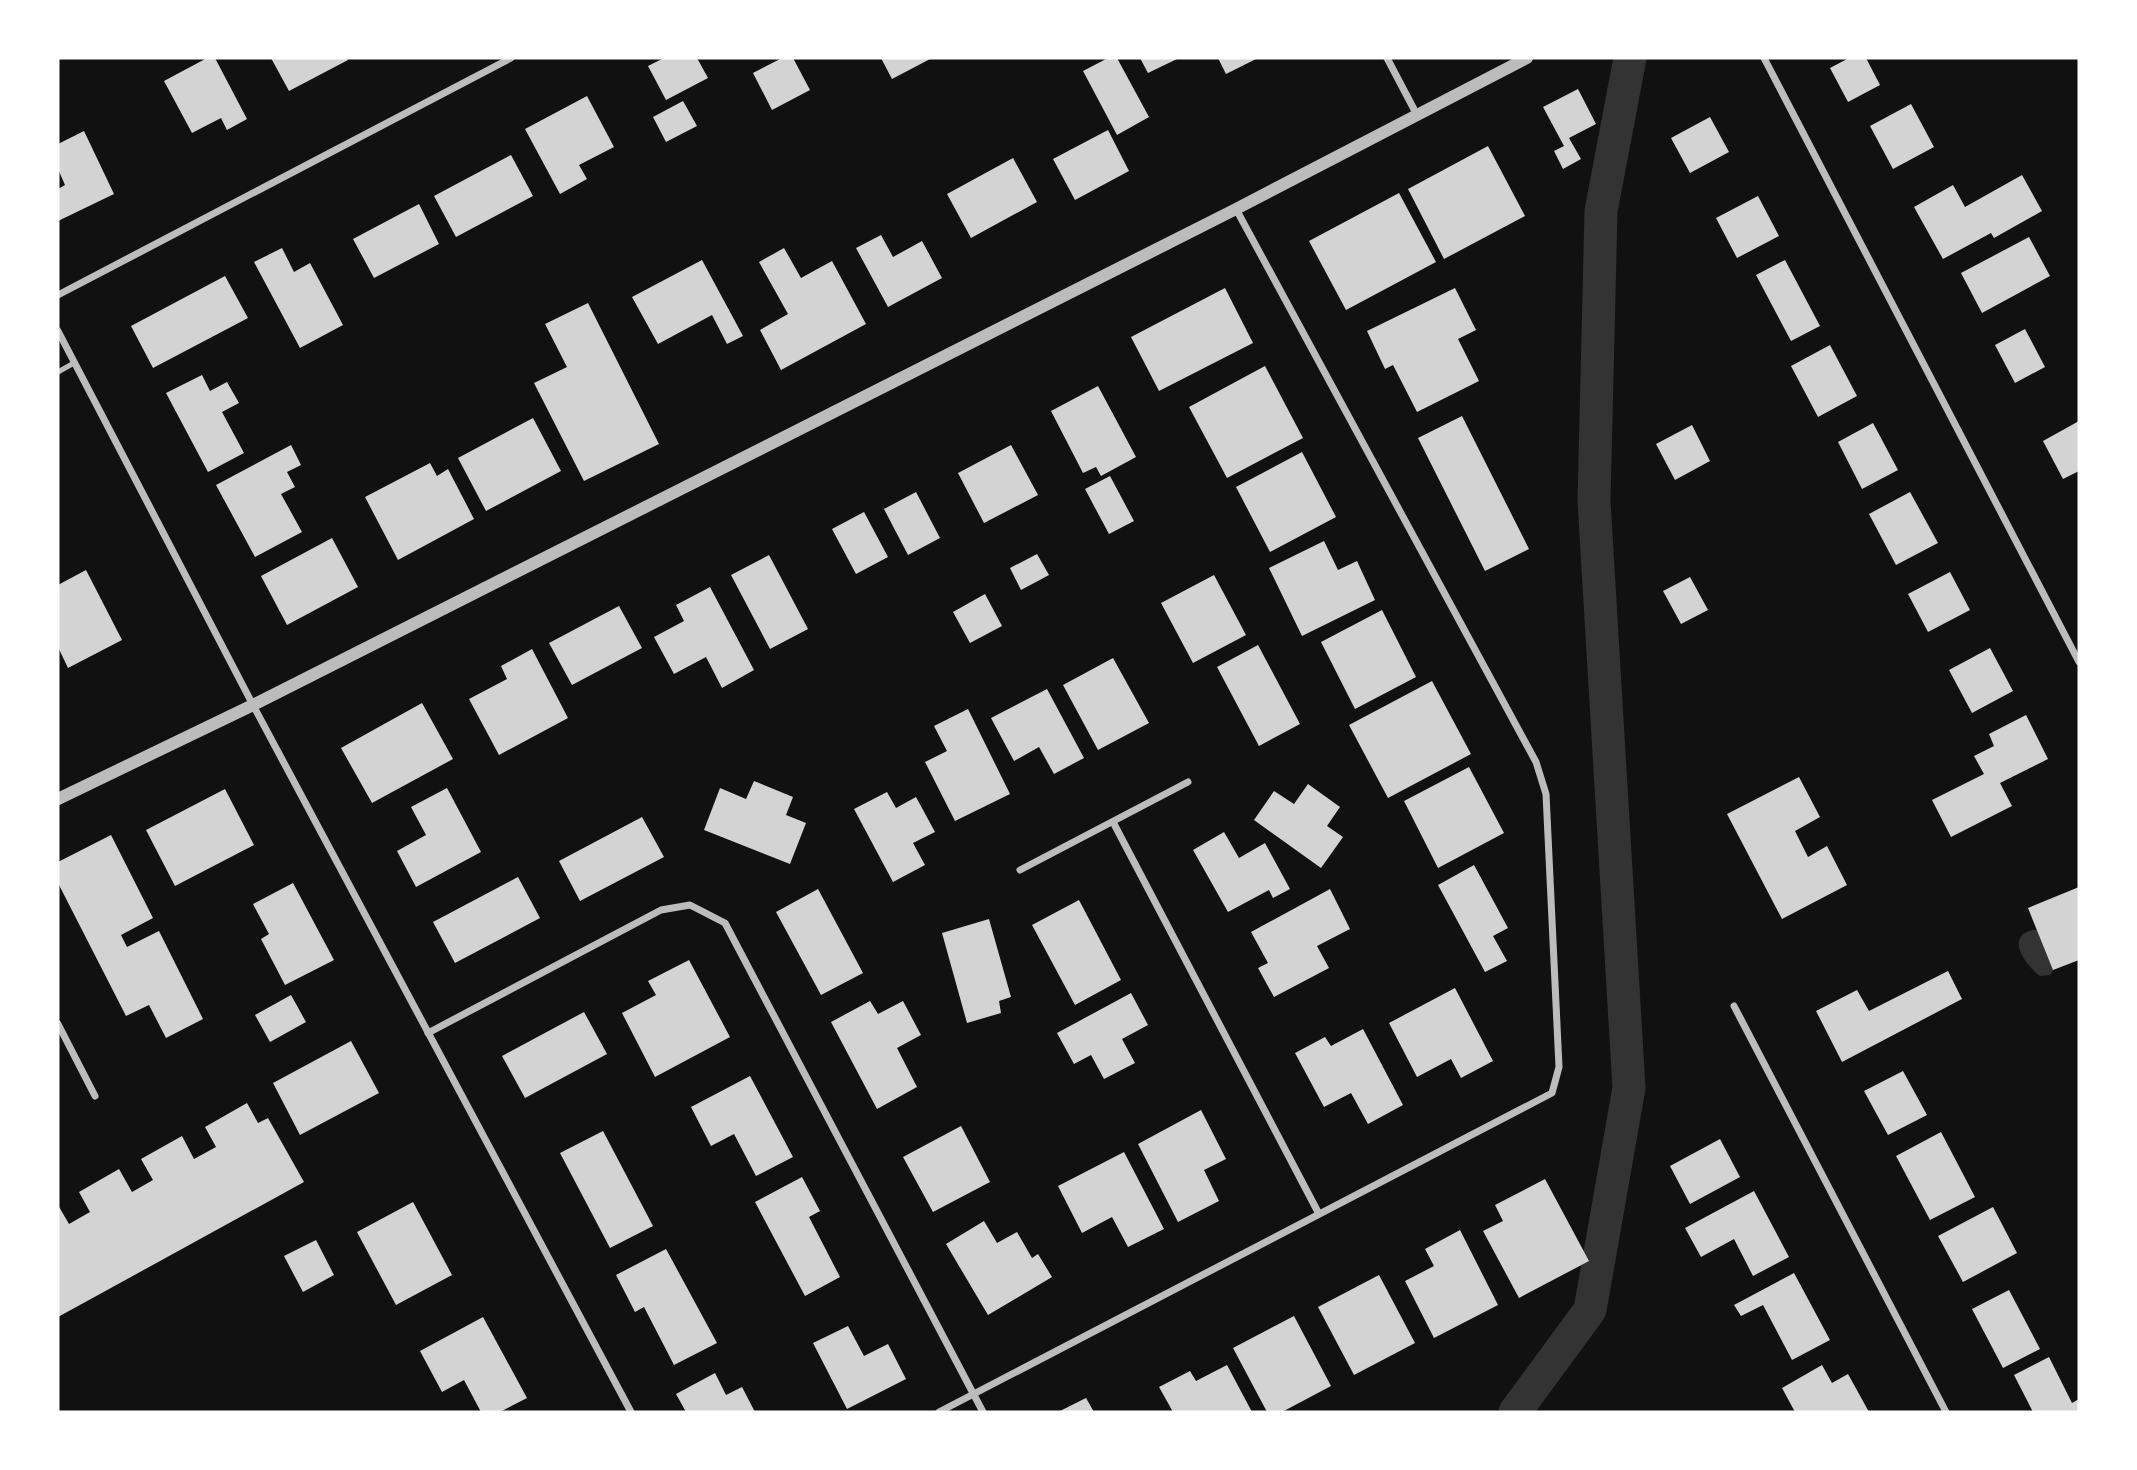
<svg xmlns="http://www.w3.org/2000/svg" width="2137" height="1470" viewBox="0 0 2137 1470" font-family="'Open Sans',sans-serif">
	<style>
		.water { fill: #333 }
		.lines { fill: none; stroke-linecap: round; stroke-linejoin: round }
		.canal { stroke: #333; stroke-width: 33 }
		.building { fill: #d3d3d3 }
		.service { stroke: #bcbcbc; stroke-width: 5 }
		.minor { stroke: #bcbcbc; stroke-width: 7 }
		.tertiary { stroke: #bcbcbc; stroke-width: 12 }
	</style>
	<rect width="100%" height="100%" fill="#111"/>
	<path class="water" d="M2033 930H2041L2055 968 2050 975 2040 976C2026 966 2004 936 2033 930Z"/>
	<g class="lines">
		<polyline class="canal" points="1515,1412 1590,1310 1629,1088 1594,501 1601,211 1630,58"/>
	</g>
	<g class="building">
		<polygon points="207,58 215,58 247,119 227,130 221,118 192,133 164,81"/>
		<polygon points="271,58 347,58 348,60 289,91"/>
		<polygon points="664,58 697,58 708,78 666,100 648,66"/>
		<polygon points="782,58 793,58 810,90 772,110 753,73"/>
		<polygon points="881,58 932,58 892,79"/>
		<polygon points="1108,58 1117,58 1149,117 1117,135 1083,71"/>
		<polygon points="1140,58 1179,58 1148,73"/>
		<polygon points="1218,58 1258,58 1226,74"/>
		<polygon points="1849,58 1866,58 1880,85 1848,102 1830,68"/>
		<polygon points="1578,89 1596,124 1569,138 1581,159 1563,169 1554,151 1564,146 1543,107"/>
		<polygon points="587,96 614,147 579,165 587,179 560,194 525,129"/>
		<polygon points="683,101 697,126 666,142 653,117"/>
		<polygon points="1911,104 1934,147 1893,169 1870,126"/>
		<polygon points="1710,117 1729,152 1690,173 1671,138"/>
		<polygon points="1108,130 1129,171 1075,200 1053,159"/>
		<polygon points="84,131 114,194 58,221 58,189 65,185 58,169 58,144"/>
		<polygon points="1488,146 1525,216 1444,259 1408,189"/>
		<polygon points="511,155 533,196 456,237 434,196"/>
		<polygon points="1013,158 1037,202 971,238 947,194"/>
		<polygon points="2022,175 2042,211 1994,238 1991,233 1943,259 1914,207 1953,185 1965,207"/>
		<polygon points="1399,193 1436,262 1346,310 1309,241"/>
		<polygon points="1758,196 1779,236 1737,258 1716,218"/>
		<polygon points="419,204 439,244 374,278 353,239"/>
		<polygon points="881,235 893,257 922,241 942,278 888,307 856,248"/>
		<polygon points="2029,237 2050,276 1982,313 1961,273"/>
		<polygon points="282,248 294,272 310,263 343,325 300,348 254,262"/>
		<polygon points="784,248 801,278 832,261 866,324 781,370 760,330 788,314 759,262"/>
		<polygon points="702,260 743,336 727,344 712,315 658,344 632,297"/>
		<polygon points="1785,260 1820,326 1791,341 1756,275"/>
		<polygon points="225,276 248,318 153,368 131,326"/>
		<polygon points="1225,288 1253,343 1159,391 1131,337"/>
		<polygon points="1455,288 1476,330 1458,339 1479,381 1417,412 1393,365 1385,369 1367,331"/>
		<polygon points="588,303 659,444 584,481 534,383 567,367 545,324"/>
		<polygon points="2025,329 2045,367 2015,383 1995,345"/>
		<polygon points="1830,345 1857,396 1818,417 1791,366"/>
		<polygon points="1265,366 1303,438 1227,478 1189,407"/>
		<polygon points="202,375 210,391 227,382 239,403 222,412 244,453 208,472 166,393"/>
		<polygon points="1098,386 1136,457 1101,476 1096,467 1083,473 1051,411"/>
		<polygon points="1462,416 1529,549 1485,571 1418,438"/>
		<polygon points="533,418 561,471 486,511 458,458"/>
		<polygon points="2079,421 2079,471 2063,479 2043,441"/>
		<polygon points="1873,423 1898,470 1862,489 1838,442"/>
		<polygon points="1692,425 1710,461 1675,480 1656,444"/>
		<polygon points="291,445 301,465 287,472 295,487 281,494 302,532 255,557 216,485"/>
		<polygon points="1011,445 1038,495 984,523 958,473"/>
		<polygon points="1302,452 1336,517 1270,552 1236,487"/>
		<polygon points="430,463 437,476 448,469 474,519 398,560 365,497"/>
		<polygon points="1110,476 1134,521 1109,534 1085,489"/>
		<polygon points="916,492 940,538 908,555 884,509"/>
		<polygon points="1910,492 1938,543 1896,565 1869,514"/>
		<polygon points="864,512 888,557 856,574 832,529"/>
		<polygon points="332,538 358,587 287,625 261,576"/>
		<polygon points="1324,541 1338,570 1357,561 1375,600 1302,636 1269,568"/>
		<polygon points="1037,554 1049,575 1021,590 1010,568"/>
		<polygon points="769,555 808,629 770,649 731,575"/>
		<polygon points="86,570 122,640 68,668 58,647 58,585"/>
		<polygon points="1950,572 1970,610 1928,632 1908,594"/>
		<polygon points="1214,575 1246,635 1193,663 1161,603"/>
		<polygon points="1690,577 1708,610 1681,624 1663,591"/>
		<polygon points="710,587 754,670 722,688 706,657 674,674 654,637 684,621 676,605"/>
		<polygon points="985,594 1002,626 970,643 953,612"/>
		<polygon points="619,606 642,648 572,685 549,643"/>
		<polygon points="1382,610 1416,677 1355,709 1321,642"/>
		<polygon points="1258,645 1300,724 1259,746 1217,667"/>
		<polygon points="1990,648 2013,691 1972,713 1949,670"/>
		<polygon points="532,649 568,718 499,755 469,699 507,679 501,666"/>
		<polygon points="1113,658 1149,723 1098,750 1063,685"/>
		<polygon points="1432,681 1471,754 1388,798 1349,725"/>
		<polygon points="1047,689 1084,758 1054,774 1039,747 1014,761 991,718"/>
		<polygon points="422,703 453,759 372,803 341,748"/>
		<polygon points="968,709 1010,794 955,821 925,762 947,751 934,726"/>
		<polygon points="2026,715 2048,759 2000,783 2012,806 1951,837 1932,800 1984,774 1974,756 1994,746 1989,734"/>
		<polygon points="1469,767 1504,833 1438,868 1404,801"/>
		<polygon points="1799,777 1820,817 1795,831 1808,857 1827,846 1847,885 1782,919 1727,814"/>
		<polygon points="754,781 793,797 786,815 806,823 790,864 704,830 720,788 746,799"/>
		<polygon points="1308,784 1340,807 1327,826 1343,837 1321,868 1254,820 1274,791 1294,804"/>
		<polygon points="447,788 481,852 416,887 397,851 426,835 411,807"/>
		<polygon points="225,789 254,845 175,886 146,830"/>
		<polygon points="887,792 896,808 916,797 935,832 913,843 925,865 893,882 854,809"/>
		<polygon points="642,817 664,857 580,901 559,861"/>
		<polygon points="1224,832 1239,858 1265,843 1290,889 1273,898 1269,890 1228,912 1193,850"/>
		<polygon points="111,835 153,918 121,935 127,947 159,931 203,1019 166,1038 149,1005 126,1016 58,883 58,862"/>
		<polygon points="1474,865 1508,928 1493,936 1507,961 1485,972 1438,885"/>
		<polygon points="518,877 540,918 455,963 433,922"/>
		<polygon points="293,883 334,960 285,985 261,939 269,934 253,904"/>
		<polygon points="2079,887 2079,960 2053,970 2028,908"/>
		<polygon points="818,889 863,973 821,995 776,912"/>
		<polygon points="1330,889 1350,929 1317,946 1329,968 1274,997 1258,968 1268,963 1251,932"/>
		<polygon points="1079,900 1121,980 1075,1005 1032,925"/>
		<polygon points="989,919 1011,997 999,1001 1001,1013 967,1023 942,933"/>
		<polygon points="689,960 730,1037 655,1077 622,1013 656,995 648,981"/>
		<polygon points="1948,971 1962,999 1842,1062 1816,1011 1857,990 1869,1011"/>
		<polygon points="1455,988 1493,1061 1461,1078 1451,1059 1417,1077 1389,1023"/>
		<polygon points="1131,993 1148,1025 1122,1039 1135,1063 1104,1079 1091,1055 1074,1064 1057,1033"/>
		<polygon points="291,995 306,1022 270,1042 255,1015"/>
		<polygon points="870,1001 878,1014 903,1001 921,1035 897,1048 917,1087 877,1109 831,1022"/>
		<polygon points="584,1012 607,1054 525,1098 502,1056"/>
		<polygon points="1363,1029 1403,1105 1368,1124 1351,1093 1324,1107 1295,1053 1325,1037 1331,1046"/>
		<polygon points="351,1041 379,1093 300,1135 273,1083"/>
		<polygon points="1903,1071 1927,1115 1888,1135 1864,1091"/>
		<polygon points="750,1076 793,1157 756,1176 734,1134 711,1146 691,1107"/>
		<polygon points="247,1103 258,1123 268,1118 304,1182 58,1317 58,1205 69,1224 90,1212 79,1192 119,1169 132,1192 153,1180 141,1159 182,1136 194,1159 216,1147 205,1127"/>
		<polygon points="1201,1110 1226,1159 1204,1170 1219,1201 1178,1222 1138,1144"/>
		<polygon points="961,1126 990,1182 933,1212 903,1157"/>
		<polygon points="603,1131 653,1226 610,1248 560,1153"/>
		<polygon points="1941,1132 1975,1197 1930,1220 1896,1156"/>
		<polygon points="1720,1139 1740,1177 1690,1204 1670,1166"/>
		<polygon points="1124,1152 1164,1229 1128,1247 1112,1217 1082,1233 1058,1186"/>
		<polygon points="802,1177 820,1211 809,1217 840,1277 805,1296 755,1202"/>
		<polygon points="1545,1179 1589,1261 1519,1298 1483,1231 1503,1221 1495,1205"/>
		<polygon points="1754,1191 1789,1257 1753,1276 1734,1239 1701,1257 1685,1228"/>
		<polygon points="413,1202 452,1275 396,1305 357,1232"/>
		<polygon points="1993,1207 2017,1253 1963,1282 1938,1236"/>
		<polygon points="984,1221 997,1243 1017,1232 1032,1258 1038,1254 1052,1277 988,1315 946,1244"/>
		<polygon points="1460,1230 1498,1305 1434,1338 1405,1281 1434,1266 1425,1249"/>
		<polygon points="316,1240 334,1275 303,1292 284,1256"/>
		<polygon points="666,1249 717,1343 674,1365 644,1307 635,1312 616,1275"/>
		<polygon points="1794,1273 1830,1340 1792,1360 1763,1305 1741,1316 1734,1305"/>
		<polygon points="1379,1275 1415,1343 1354,1375 1318,1307"/>
		<polygon points="2009,1290 2040,1349 2003,1368 1972,1309"/>
		<polygon points="1294,1316 1331,1386 1282,1412 1267,1412 1233,1348"/>
		<polygon points="483,1317 527,1398 500,1412 481,1412 464,1380 442,1392 420,1351"/>
		<polygon points="848,1326 864,1356 888,1344 906,1379 847,1409 813,1343"/>
		<polygon points="2049,1357 2072,1403 2079,1399 2079,1412 2033,1412 2014,1375"/>
		<polygon points="1227,1365 1252,1412 1173,1412 1159,1387 1190,1371 1196,1381"/>
		<polygon points="1822,1365 1832,1383 1848,1374 1869,1412 1795,1412 1782,1388"/>
		<polygon points="715,1373 726,1395 742,1387 755,1412 686,1412 676,1394"/>
		<polygon points="1086,1398 1094,1412 1058,1412"/>
	</g>
	<g class="lines">
		<polyline class="service" points="58,372 74,363"/>
		<g class="minor">
			<polyline points="1387,58 1417,115"/>
			<polyline points="1764,58 2079,662"/>
			<polyline points="58,295 511,58"/>
			<polyline points="58,331 253,705 631,1412"/>
			<polyline points="1113,822 1319,1214"/>
			<polyline points="1020,870 1188,782"/>
			<polyline points="1734,1006 1946,1412"/>
			<polyline points="58,1024 95,1096"/>
			<polyline points="428,1033 661,910 690,905 725,923 983,1412"/>
			<polyline points="939,1412 1552,1093 1559,1067 1546,794 1536,762 1236,209"/>
		</g>
		<polyline class="tertiary" points="58,799 253,705 1236,209 1527,58"/>
	</g>
	<rect width="2137" height="1470" fill="none" stroke="#ffffff" stroke-width="119"/>
</svg>
